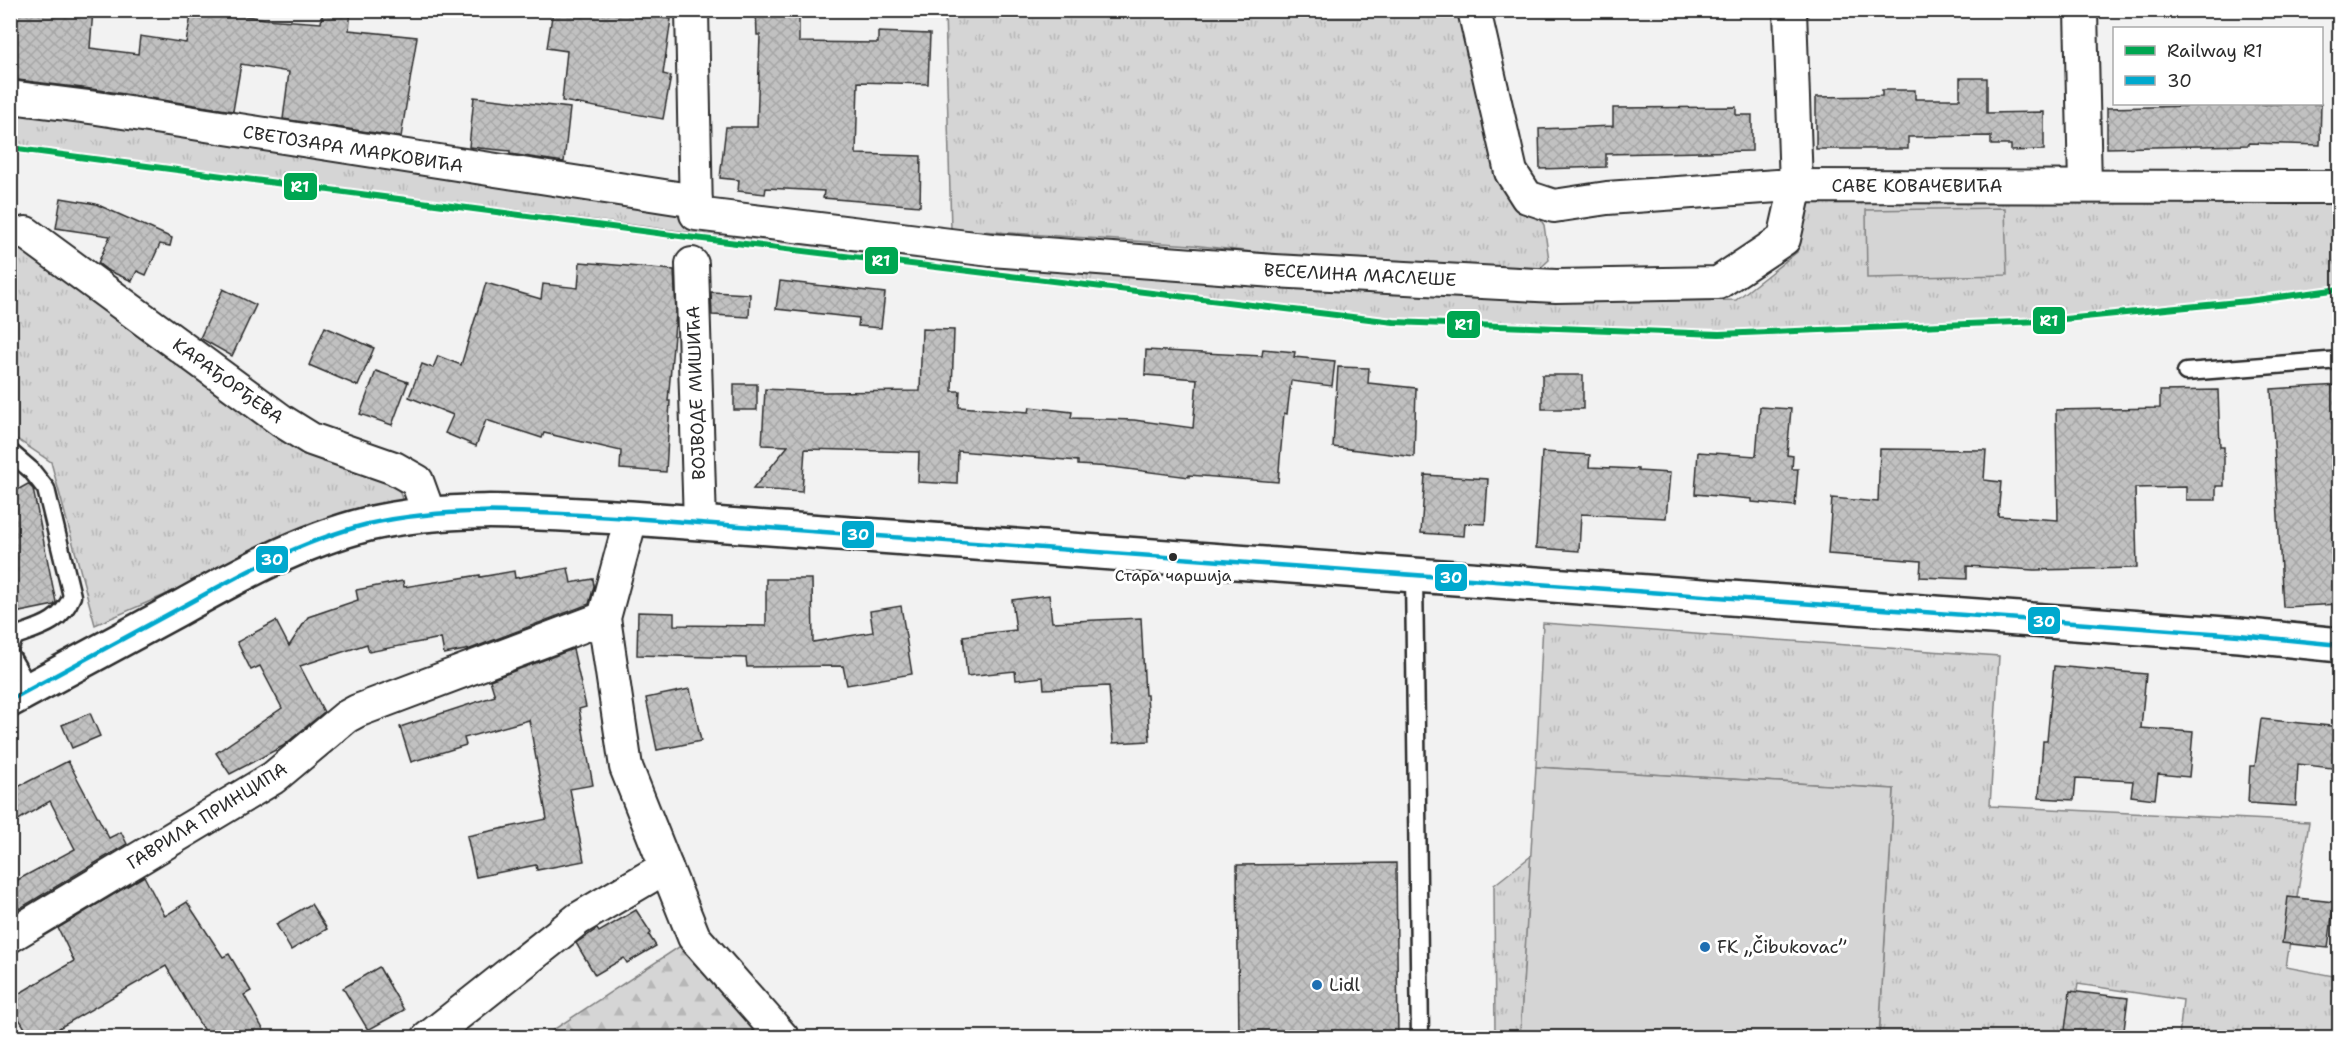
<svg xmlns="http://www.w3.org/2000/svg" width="2350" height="1048" viewBox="0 0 2350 1048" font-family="'Shantell Sans',sans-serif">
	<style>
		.grass { fill: url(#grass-tufts); stroke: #808080; stroke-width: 1.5 }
		.forest { fill: url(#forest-firs); stroke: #808080; stroke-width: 1.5 }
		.park { fill: #d5d5d5; stroke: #808080; stroke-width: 1.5 }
		.building { fill: url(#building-cross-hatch); stroke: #2b2b2b; stroke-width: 1.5 }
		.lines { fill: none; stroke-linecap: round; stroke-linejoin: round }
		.service-casing { stroke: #2b2b2b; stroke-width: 21 }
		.minor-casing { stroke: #2b2b2b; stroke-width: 36 }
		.tertiary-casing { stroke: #2b2b2b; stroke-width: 38 }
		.service { stroke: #fff; stroke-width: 16 }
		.minor { stroke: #fff; stroke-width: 32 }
		.tertiary { stroke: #fff; stroke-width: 33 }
		.bus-1-casing { stroke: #fff; stroke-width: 9 }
		.bus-1 { stroke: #00a9ce; stroke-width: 4.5 }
		.rail-1-casing { stroke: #fff; stroke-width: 10 }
		.rail-1 { stroke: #00a651; stroke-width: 6 }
		.bus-dot { fill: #2b2b2b; stroke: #fff; stroke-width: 2 }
		.poi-dot { fill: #1f6fb2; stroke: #fff; stroke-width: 2 }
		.labels { text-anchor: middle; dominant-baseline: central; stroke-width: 6; stroke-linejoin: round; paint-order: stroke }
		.bus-label { font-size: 16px; fill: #2b2b2b; stroke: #fff }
		.street-label { font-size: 18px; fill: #2b2b2b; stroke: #fff }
		.poi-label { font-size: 18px; fill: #2b2b2b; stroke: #fff; text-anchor: start }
		.line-badge { stroke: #fff; stroke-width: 2 }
		.badge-label { font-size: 16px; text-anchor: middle; font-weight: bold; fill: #fff }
	</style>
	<defs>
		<pattern id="grass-tufts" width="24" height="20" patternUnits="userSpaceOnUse" patternTransform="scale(1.5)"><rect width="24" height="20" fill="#d5d5d5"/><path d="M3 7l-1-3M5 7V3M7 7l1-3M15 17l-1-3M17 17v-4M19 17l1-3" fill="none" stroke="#b7b7b7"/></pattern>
		<pattern id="forest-firs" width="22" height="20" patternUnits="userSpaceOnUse" patternTransform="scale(1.5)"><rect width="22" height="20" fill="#d5d5d5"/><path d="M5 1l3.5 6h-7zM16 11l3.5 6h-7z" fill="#b7b7b7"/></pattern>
		<pattern id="building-cross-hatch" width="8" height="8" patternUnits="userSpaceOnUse" patternTransform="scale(1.5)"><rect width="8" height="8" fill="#c1c1c1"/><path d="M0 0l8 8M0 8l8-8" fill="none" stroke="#a6a6a6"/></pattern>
	</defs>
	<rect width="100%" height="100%" fill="#f2f2f2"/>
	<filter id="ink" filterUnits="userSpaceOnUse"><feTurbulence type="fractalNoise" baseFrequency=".0167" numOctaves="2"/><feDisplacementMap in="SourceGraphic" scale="12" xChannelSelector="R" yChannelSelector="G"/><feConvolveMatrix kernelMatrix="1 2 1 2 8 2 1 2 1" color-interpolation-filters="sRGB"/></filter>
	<g filter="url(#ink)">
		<g class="grass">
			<polygon points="945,11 1469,11 1511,172 1544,225 1549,260 1536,272 1400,269 1192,245 951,229"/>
			<polygon points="10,97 696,201 1433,287 1571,302 1736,300 1797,252 1803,225 1796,186 2339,187 2339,289 2248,301 2044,321 1719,334 1394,322 11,146"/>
			<polygon points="10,234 259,417 394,476 406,510 195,582 95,625 51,462 11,435"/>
			<polygon points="1543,623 1999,656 1990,806 2309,822 2286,967 2339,977 2339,1037 2275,1038 2225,1030 2223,1037 2179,1037 2183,1000 2078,984 2069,1037 1879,1037 1894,789 1536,767"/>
			<polygon points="1531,856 1520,1037 1495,1037 1494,885"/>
		</g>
		<polygon class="forest" points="694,937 783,1038 541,1038"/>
		<g class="park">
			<polygon points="2005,208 2007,275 1867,278 1866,210"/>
			<polygon points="1536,767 1894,789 1879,1037 1520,1037"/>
		</g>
		<g class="building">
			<polygon points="10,10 93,10 90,48 138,54 140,36 186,43 192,10 211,10 265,19 321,23 323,10 351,10 349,30 417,37 401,137 283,119 289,72 241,64 233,111 99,90 10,79"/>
			<polygon points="553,10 617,10 671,19 663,74 671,76 663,119 562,101 567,51 547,48"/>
			<polygon points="756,10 799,10 799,42 878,43 878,32 930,34 928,84 858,82 856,154 921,156 920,206 823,198 824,191 766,188 765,194 738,191 739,180 720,178 726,127 757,127 760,35 757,35"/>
			<polygon points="1960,78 1987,78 1987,113 2044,112 2044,150 2011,151 2011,145 1991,145 1991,136 1908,137 1908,149 1816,149 1816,97 1882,96 1882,90 1915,90 1915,99 1960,99"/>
			<polygon points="474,97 570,108 564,162 510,154 510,151 469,147"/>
			<polygon points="2278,104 2321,104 2320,145 2249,143 2249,145 2107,148 2107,108"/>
			<polygon points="1736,107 1736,115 1752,115 1752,151 1606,154 1606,167 1540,169 1539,129 1613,126 1613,108"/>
			<polygon points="61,198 96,204 172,238 170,246 160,244 146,275 137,271 132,281 107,270 98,263 110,236 56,228"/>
			<polygon points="580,262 674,270 676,313 668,401 670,401 666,472 620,469 621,451 544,433 542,438 486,420 476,446 445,433 453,415 409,397 422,364 433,368 438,356 461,365 486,283 541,299 543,284 578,288"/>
			<polygon points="780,281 885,293 881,328 858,326 859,318 776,309"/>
			<polygon points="223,289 256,305 232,356 200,338"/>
			<polygon points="711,292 750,294 749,317 712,315"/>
			<polygon points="325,327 374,348 358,386 309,365"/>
			<polygon points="922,329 954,330 952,391 960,391 959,407 1029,412 1030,407 1072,412 1071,418 1134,420 1193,428 1197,379 1145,375 1146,350 1262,356 1263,349 1295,352 1294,357 1335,361 1332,386 1291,381 1287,414 1284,413 1278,482 1189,475 1189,477 1112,467 1078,465 1078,461 958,451 957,484 918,482 919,452 805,449 802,492 753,489 788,446 762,445 765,389 823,392 920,391"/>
			<polygon points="1338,367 1369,368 1368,383 1416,388 1414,457 1333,447"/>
			<polygon points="376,371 408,382 392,425 360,414"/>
			<rect x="1542" y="375" width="41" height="34"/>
			<rect x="734" y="384" width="23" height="26"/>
			<polygon points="2340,385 2340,604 2283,607 2271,389"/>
			<polygon points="2218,390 2220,447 2224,447 2224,486 2216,486 2216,500 2186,500 2186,487 2135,488 2137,568 2034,570 1967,566 1967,579 1920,577 1921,561 1828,554 1832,498 1878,502 1880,449 1986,450 1984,480 2001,482 1998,516 2058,520 2056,410 2160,408 2160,391"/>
			<polygon points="1760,407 1791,409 1787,455 1793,456 1792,469 1798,469 1795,506 1752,502 1752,499 1695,494 1698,452 1756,456"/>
			<polygon points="1542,452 1590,455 1589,467 1638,469 1638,471 1670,473 1666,518 1581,514 1579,551 1536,548"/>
			<polygon points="1425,475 1488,479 1485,524 1465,523 1464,536 1421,533"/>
			<polygon points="28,484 33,489 56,602 54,605 10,614 10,494"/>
			<polygon points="568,568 571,583 593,579 594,586 589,604 470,649 444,654 441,638 369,652 367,644 300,666 324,712 283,746 230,774 216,753 282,708 260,666 251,670 237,642 276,621 289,646 308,617 358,600 356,590 403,581 404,587 480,575 480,577 514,571 515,578"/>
			<polygon points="766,579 812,579 813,642 873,632 870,611 901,606 912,674 847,685 843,666 747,667 746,658 637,655 638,612 674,613 674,625 766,626"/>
			<polygon points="1049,595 1052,622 1141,618 1145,695 1147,695 1150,741 1113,743 1109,686 1044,689 1043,677 1016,680 1015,671 967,676 963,636 1016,630 1012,600"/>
			<polygon points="573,649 586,707 579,709 593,785 570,789 584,861 537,870 536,865 476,877 467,836 547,819 529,720 464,738 466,745 411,762 400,727 495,696 490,680"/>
			<polygon points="2054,666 2146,674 2141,728 2193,732 2189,777 2158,774 2155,799 2131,796 2133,781 2076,778 2074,800 2039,798 2043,741 2047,741"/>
			<polygon points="690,689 701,741 657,750 646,698"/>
			<polygon points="90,713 100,736 72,748 62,725"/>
			<polygon points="2261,719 2340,727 2340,769 2298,764 2296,806 2248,803 2250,766 2255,766"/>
			<polygon points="68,761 109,838 121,832 127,844 19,909 18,907 10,912 10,884 75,849 50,801 10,825 10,791"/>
			<polygon points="1396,863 1398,1038 1239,1038 1237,865"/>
			<polygon points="144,876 165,916 187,902 223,957 229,954 251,991 244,995 268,1038 208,1038 166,966 59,1028 65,1038 31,1038 10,1004 10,999 74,961 58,928"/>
			<polygon points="2288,897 2334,902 2328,948 2282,943"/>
			<polygon points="311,904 327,929 291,950 276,924"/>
			<polygon points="636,910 651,933 649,935 656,946 627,963 624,958 595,975 576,943 597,929 599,932"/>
			<polygon points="379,967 404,1010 368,1030 343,988"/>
			<polygon points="2070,991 2128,998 2123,1038 2064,1038"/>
		</g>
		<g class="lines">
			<defs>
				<g id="service">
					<polyline points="2186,372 2340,360"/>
					<path d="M10 452 31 470 46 489 72 596C61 623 40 627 15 636L10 647"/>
					<polyline points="1414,575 1420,1038"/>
					<polyline points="10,655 30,690"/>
				</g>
				<g id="minor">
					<polyline points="692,10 696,214 991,250 1274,271 1556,286 1718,283 1784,239 1796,186 1790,10"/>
					<polyline points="1474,10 1511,172 1527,197 1554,206 1607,198 1777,186 2340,187"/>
					<polyline points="2081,10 2085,186"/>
					<polyline points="10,97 97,108 696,201"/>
					<polyline points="26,233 282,421 311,439 394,468 417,481 429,514"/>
					<polyline points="692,264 700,523"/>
					<polyline points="631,518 604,618 626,767 694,937 783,1038"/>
					<polyline points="10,936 273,778 346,717 357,711 604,618"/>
					<polyline points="428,1038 578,919 666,867"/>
				</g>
				<path id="tertiary" d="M10 700C66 670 122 639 178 609 239 575 300 541 368 524 454 504 544 513 631 518L2239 635 2340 645"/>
			</defs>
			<use href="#service" class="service-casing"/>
			<use href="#minor" class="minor-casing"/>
			<use href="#tertiary" class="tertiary-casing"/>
			<use href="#service" class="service"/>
			<use href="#minor" class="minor"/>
			<use href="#tertiary" class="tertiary"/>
			<defs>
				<path id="bus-1" d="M10 700C66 670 122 639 178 609 239 575 300 541 368 524 454 504 544 513 631 518L2239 635 2340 645"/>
			</defs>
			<use href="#bus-1" class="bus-1-casing"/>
			<use href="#bus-1" class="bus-1"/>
			<defs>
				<polyline id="rail-1" points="10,148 695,238 1394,322 1719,334 2044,321 2248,301 2340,289"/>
			</defs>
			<use href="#rail-1" class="rail-1-casing"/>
			<use href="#rail-1" class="rail-1"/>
		</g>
	</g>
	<circle class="bus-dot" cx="1173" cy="557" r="5"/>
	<g class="poi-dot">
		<circle cx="1705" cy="947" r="6"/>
		<circle cx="1317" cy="985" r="6"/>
	</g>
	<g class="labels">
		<g class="bus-label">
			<text x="1173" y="575">Стара чаршија</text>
		</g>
		<g class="street-label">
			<text transform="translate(353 149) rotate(9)">СВЕТОЗАРА МАРКОВИЋА</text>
			<text x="1917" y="186">САВЕ КОВАЧЕВИЋА</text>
			<text transform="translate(1360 275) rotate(3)">ВЕСЕЛИНА МАСЛЕШЕ</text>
			<text transform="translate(228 381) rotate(36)">КАРАЂОРЂЕВА</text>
			<text transform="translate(696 393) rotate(-92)">ВОЈВОДЕ МИШИЋА</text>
			<text transform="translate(207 816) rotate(-32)">ГАВРИЛА ПРИНЦИПА</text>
		</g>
		<g class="poi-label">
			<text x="1717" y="947">FK „Čibukovac”</text>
			<text x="1329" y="985">Lidl</text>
		</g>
	</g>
	<g class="line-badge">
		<rect x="283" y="172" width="35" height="29" rx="6" fill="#00a651"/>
		<rect x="864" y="246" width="35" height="29" rx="6" fill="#00a651"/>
		<rect x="2032" y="306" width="34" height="29" rx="6" fill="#00a651"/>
		<rect x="1446" y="310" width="35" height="29" rx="6" fill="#00a651"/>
		<rect x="841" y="520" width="34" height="29" rx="6" fill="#00a9ce"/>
		<rect x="255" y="545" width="34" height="29" rx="6" fill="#00a9ce"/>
		<rect x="1434" y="563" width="34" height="29" rx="6" fill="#00a9ce"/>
		<rect x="2027" y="606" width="34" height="29" rx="6" fill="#00a9ce"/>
	</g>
	<g class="badge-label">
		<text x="300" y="192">R1</text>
		<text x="881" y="266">R1</text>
		<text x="2049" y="326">R1</text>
		<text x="1464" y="330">R1</text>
		<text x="858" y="540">30</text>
		<text x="272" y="565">30</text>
		<text x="1451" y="583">30</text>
		<text x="2044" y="627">30</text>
	</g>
	<rect width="2350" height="1048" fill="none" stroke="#fff" stroke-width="36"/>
	<rect x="18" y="18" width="2314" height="1012" fill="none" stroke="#2b2b2b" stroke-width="2" filter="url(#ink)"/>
	<rect x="2113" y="27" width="210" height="78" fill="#ffffff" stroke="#aaaaaa" stroke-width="1.5"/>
	<rect x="2125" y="46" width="30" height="9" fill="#00a651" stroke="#aaaaaa" stroke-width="1.5"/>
	<text x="2167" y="57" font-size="18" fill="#2b2b2b">Railway R1</text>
	<rect x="2125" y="76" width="30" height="9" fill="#00a9ce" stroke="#aaaaaa" stroke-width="1.5"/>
	<text x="2167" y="87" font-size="18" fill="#2b2b2b">30</text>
</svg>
